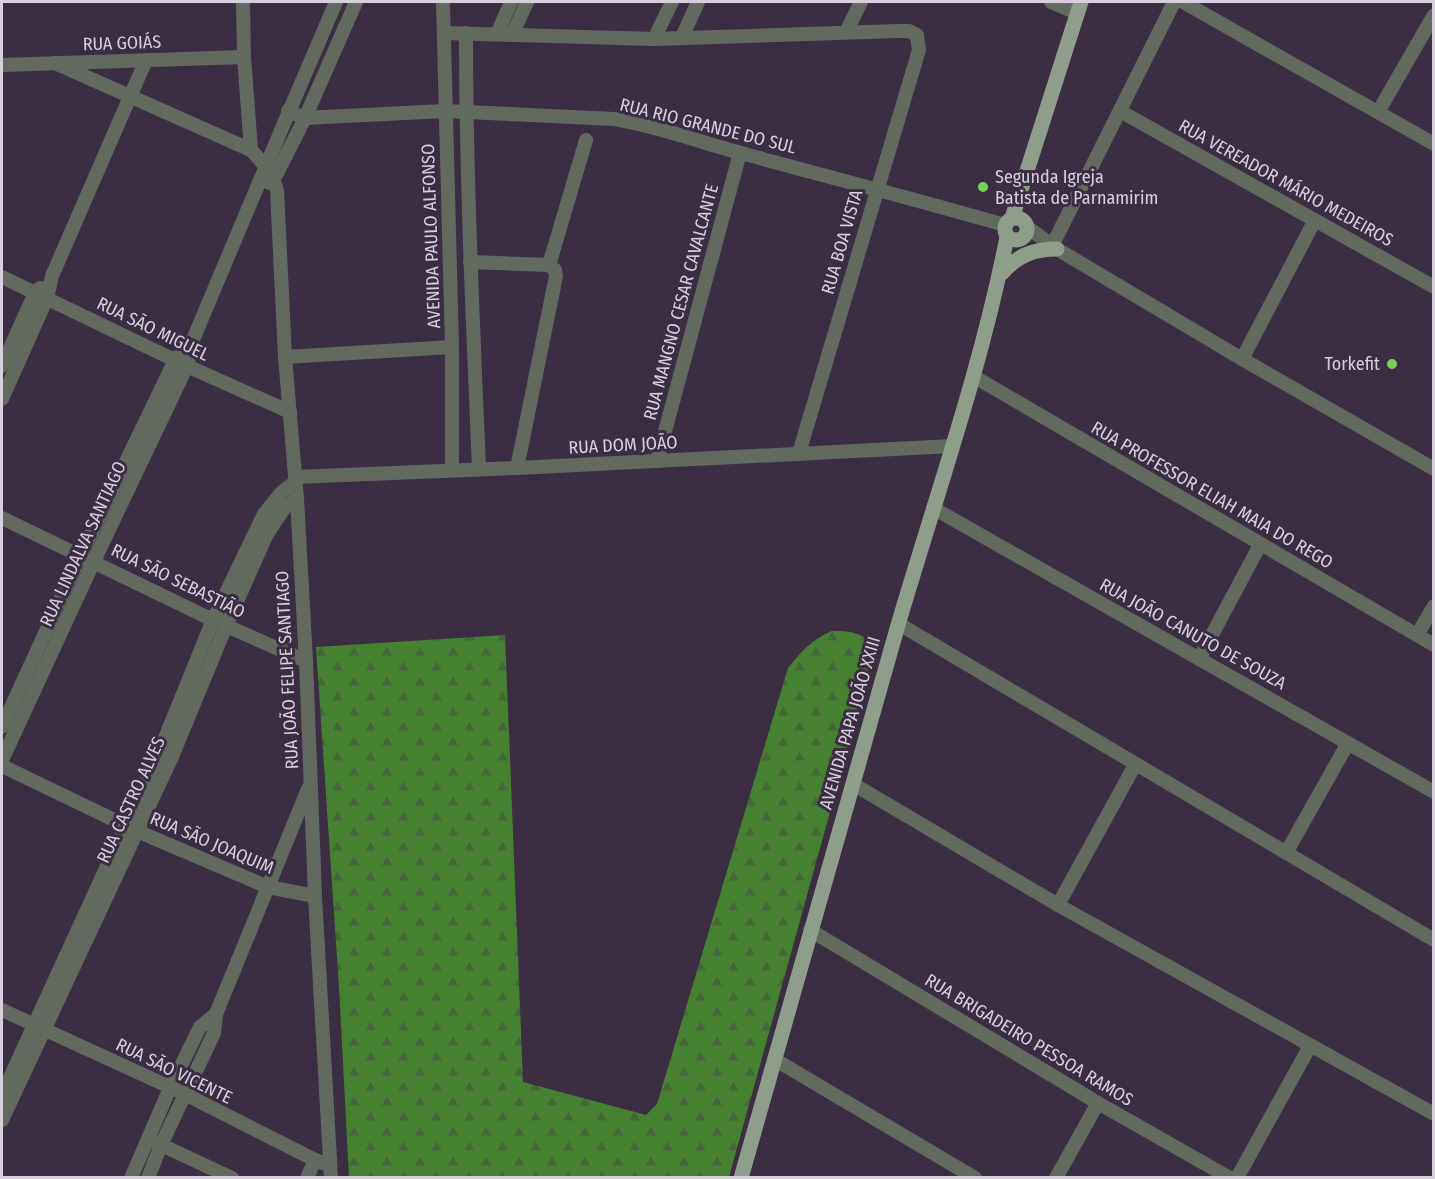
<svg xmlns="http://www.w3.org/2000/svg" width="1435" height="1179" viewBox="0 0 1435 1179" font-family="'Fira Sans Condensed',sans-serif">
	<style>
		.forest { fill: url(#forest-firs) }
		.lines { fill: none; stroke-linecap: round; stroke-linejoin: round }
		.minor { stroke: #626a60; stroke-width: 14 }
		.major { stroke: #8f9e8a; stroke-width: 15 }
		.poi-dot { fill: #78d158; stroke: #3c2e42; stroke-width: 2 }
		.labels { text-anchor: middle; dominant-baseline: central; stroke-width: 6; stroke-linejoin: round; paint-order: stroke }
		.street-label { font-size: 18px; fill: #d7cfdc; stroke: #3c2e42 }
		.poi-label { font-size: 18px; fill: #d7cfdc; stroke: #3c2e42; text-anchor: start }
	</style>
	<defs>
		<pattern id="forest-firs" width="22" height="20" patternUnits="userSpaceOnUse" patternTransform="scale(1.5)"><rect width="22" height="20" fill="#468131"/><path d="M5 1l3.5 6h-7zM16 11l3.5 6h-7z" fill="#446638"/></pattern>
	</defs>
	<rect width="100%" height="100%" fill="#3c2e42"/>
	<path class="forest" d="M832 631C852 631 859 632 874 645V653L729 1177H349L339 987 316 647 505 635 523 1082 646 1115 657 1104 788 668C801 652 812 639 832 631Z"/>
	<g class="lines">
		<g class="minor">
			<polyline points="243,2 244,57 251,150"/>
			<polyline points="443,2 452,347 452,470"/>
			<polyline points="1051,2 1077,13"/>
			<polyline points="1183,2 1434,144"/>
			<polyline points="846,32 861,2"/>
			<polyline points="444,33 654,39 898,31 909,31 917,35 919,50 799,453"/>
			<path d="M466 33C466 179 473 324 479 469"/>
			<polyline points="497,34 511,2"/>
			<polyline points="512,35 527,2"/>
			<polyline points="682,37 698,2"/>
			<polyline points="654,39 672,2"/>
			<path d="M55 63 251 150C263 163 272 173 277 190L285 357 297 499 306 661 315 896 331 1178"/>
			<polyline points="2,65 244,57"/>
			<path d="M288 111 305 118 445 111 614 119C658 126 699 142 741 153 829 177 917 200 1005 225"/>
			<polyline points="1120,111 1434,287"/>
			<polyline points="1378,112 1434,15"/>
			<polyline points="269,183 274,179 305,118 356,2"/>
			<polyline points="1027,227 1057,249 1242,359 1434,469"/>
			<polyline points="1052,246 1174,2"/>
			<polyline points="470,262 549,265 555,270 556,276 517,468"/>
			<polyline points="549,265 586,140"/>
			<polyline points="2,277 187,366 290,412"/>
			<polyline points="285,357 452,347"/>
			<polyline points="1242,359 1315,220"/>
			<polyline points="2,366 35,293 40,288"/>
			<polyline points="973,376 1434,645"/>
			<polyline points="2,399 47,298 52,276 146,60"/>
			<polyline points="657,461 740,153"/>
			<polyline points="295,477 517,468 953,446"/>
			<polyline points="933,508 1434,792"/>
			<polyline points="2,518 213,620 306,661"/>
			<polyline points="899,624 1434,940"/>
			<polyline points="1417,635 1434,606"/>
			<polyline points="1199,659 1260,545"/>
			<polyline points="2,727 81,555 175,360 192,342"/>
			<path d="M2 760 94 561 187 366 192 342C240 228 287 115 336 2"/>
			<polyline points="2,766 137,831 268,887 315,896"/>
			<polyline points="853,784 1058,905 1434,1114"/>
			<polyline points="1286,853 1348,743"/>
			<polyline points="1058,905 1135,765"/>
			<polyline points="810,930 1098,1103 1230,1178"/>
			<polyline points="2,1010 185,1094 315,1160 330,1166"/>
			<polyline points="774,1059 975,1178"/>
			<polyline points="2,1095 159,753 213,620 264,514 282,492 295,482"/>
			<polyline points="2,1120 171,759 226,626 267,534 285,507 297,499"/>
			<polyline points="155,1142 232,1178"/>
			<polyline points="131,1178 170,1088 200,1027 216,1014"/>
			<polyline points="148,1178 161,1145 214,1033 216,1014 308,789"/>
			<polyline points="307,1178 315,1160"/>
			<polyline points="1056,1178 1098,1103"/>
			<polyline points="1237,1178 1310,1046"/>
		</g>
		<g class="major">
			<circle cx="1016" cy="229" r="11"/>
			<polyline points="1012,218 1081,2"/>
			<path d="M1002 273C1018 255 1034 249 1057 249"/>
			<path d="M741 1178C792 993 845 809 898 625 936 496 981 369 1007 237"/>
		</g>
	</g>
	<g class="poi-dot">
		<circle cx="983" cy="187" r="6"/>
		<circle cx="1392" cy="364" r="6"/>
	</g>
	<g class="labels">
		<g class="street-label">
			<text transform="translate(122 43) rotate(-2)">RUA GOIÁS</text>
			<text transform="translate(708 126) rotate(14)">RUA RIO GRANDE DO SUL</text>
			<text transform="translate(1286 183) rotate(29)">RUA VEREADOR MÁRIO MEDEIROS</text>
			<text transform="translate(431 236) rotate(-92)">AVENIDA PAULO ALFONSO</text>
			<text transform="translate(842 242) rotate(-74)">RUA BOA VISTA</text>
			<text transform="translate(681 302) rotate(-75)">RUA MANGNO CESAR CAVALCANTE</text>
			<text transform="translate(153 329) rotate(26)">RUA SÃO MIGUEL</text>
			<text transform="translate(623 445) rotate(-3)">RUA DOM JOÃO</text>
			<text transform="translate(1212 495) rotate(30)">RUA PROFESSOR ELIAH MAIA DO REGO</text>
			<text transform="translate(83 544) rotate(-65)">RUA LINDALVA SANTIAGO</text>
			<text transform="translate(178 581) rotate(26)">RUA SÃO SEBASTIÃO</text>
			<text transform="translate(1193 634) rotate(29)">RUA JOÃO CANUTO DE SOUZA</text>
			<text transform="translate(287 670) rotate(-93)">RUA JOÃO FELIPE SANTIAGO</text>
			<text transform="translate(850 723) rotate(-74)">AVENIDA PAPA JOÃO XXIII</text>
			<text transform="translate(131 800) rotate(-65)">RUA CASTRO ALVES</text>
			<text transform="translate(212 843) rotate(23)">RUA SÃO JOAQUIM</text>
			<text transform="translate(1029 1040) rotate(31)">RUA BRIGADEIRO PESSOA RAMOS</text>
			<text transform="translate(174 1071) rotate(26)">RUA SÃO VICENTE</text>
		</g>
		<g class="poi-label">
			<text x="995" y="177">Segunda Igreja<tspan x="995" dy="21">Batista de Parnamirim</tspan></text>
			<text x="1380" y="364" text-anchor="end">Torkefit</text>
		</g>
	</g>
	<rect width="1435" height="1179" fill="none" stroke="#d7cfdc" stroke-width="6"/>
</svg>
